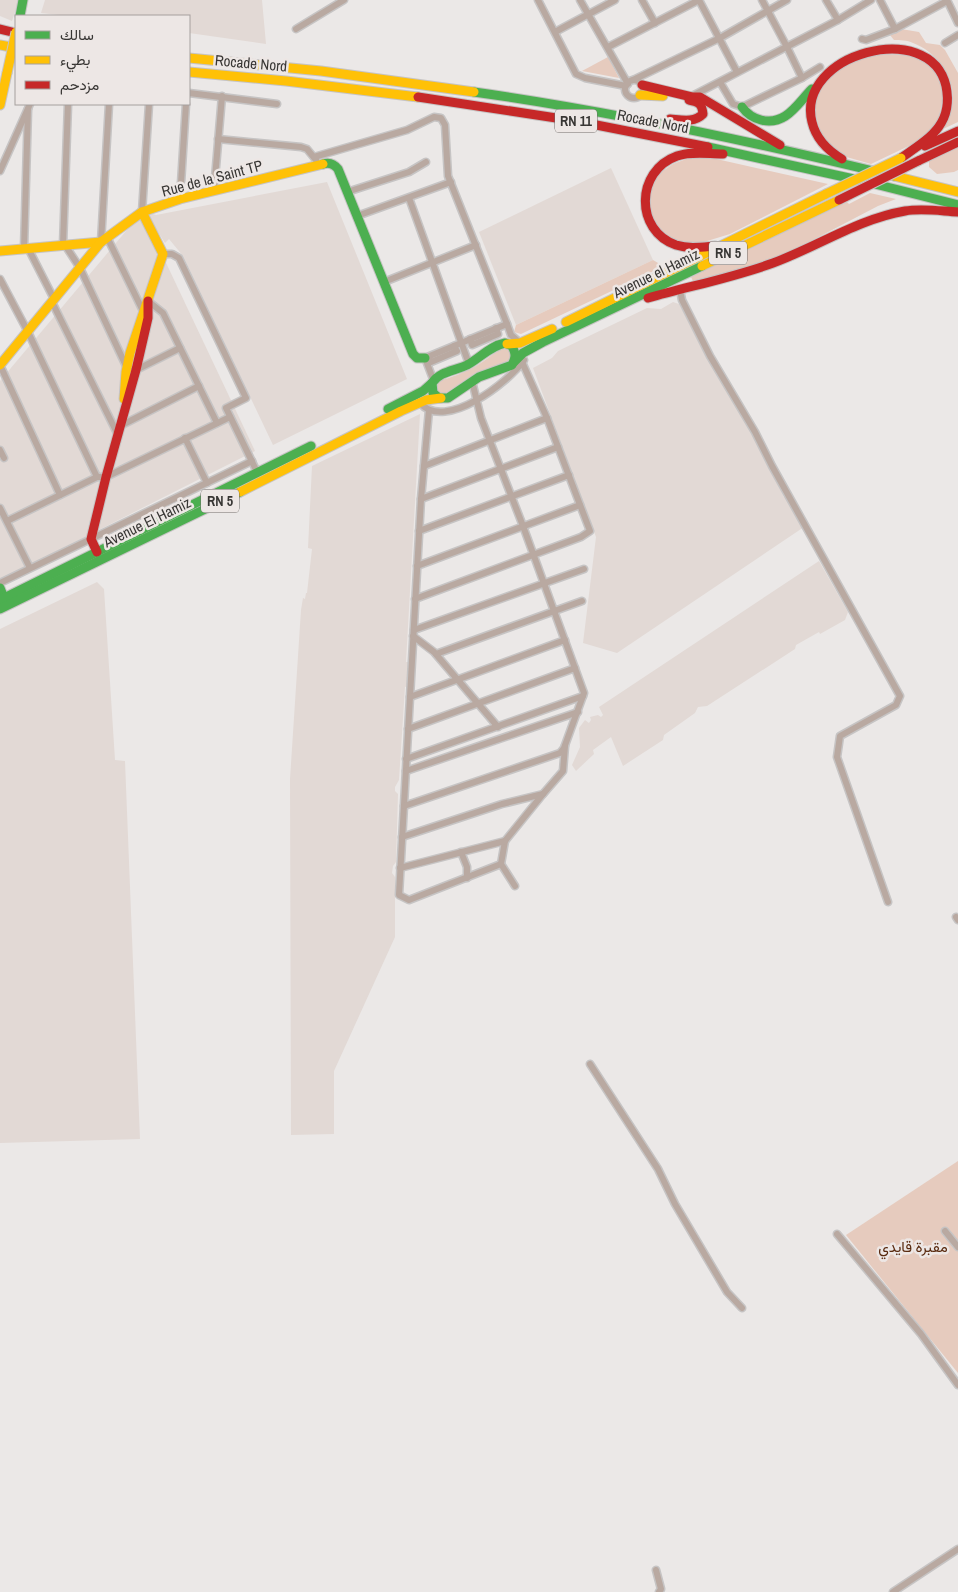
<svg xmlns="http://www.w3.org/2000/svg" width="958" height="1592" viewBox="0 0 958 1592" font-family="'Archivo Narrow',Vazirmatn,sans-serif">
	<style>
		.built { fill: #e2d9d5 }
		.green { fill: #e6cbbe }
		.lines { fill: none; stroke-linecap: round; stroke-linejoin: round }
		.street-casing { stroke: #c6c4c4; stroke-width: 9 }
		.fast-casing { stroke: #c6c4c4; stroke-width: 11 }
		.slow-casing { stroke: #c6c4c4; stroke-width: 11 }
		.jam-casing { stroke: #c6c4c4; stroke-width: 11 }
		.street { stroke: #b9a9a1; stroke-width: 6 }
		.fast { stroke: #4caf50; stroke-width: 9 }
		.slow { stroke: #ffc107; stroke-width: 9 }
		.jam { stroke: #c62828; stroke-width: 9 }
		.slow-bridge-casing { stroke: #c6c4c4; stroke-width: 11; stroke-linecap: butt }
		.jam-bridge-casing { stroke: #c6c4c4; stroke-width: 11; stroke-linecap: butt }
		.slow-bridge { stroke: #ffc107; stroke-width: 9 }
		.jam-bridge { stroke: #c62828; stroke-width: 9 }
		.labels { text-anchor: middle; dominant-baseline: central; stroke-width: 5; stroke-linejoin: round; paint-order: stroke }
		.shield { fill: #ede7e5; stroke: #6e6b69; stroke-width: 1 }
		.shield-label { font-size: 14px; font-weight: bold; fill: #383634 }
		.street-label { font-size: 15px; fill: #383634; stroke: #ede7e5 }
		.park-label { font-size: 15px; fill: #592a0f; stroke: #ede7e5 }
	</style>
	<rect width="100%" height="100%" fill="#ebe8e7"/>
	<g class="built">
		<polygon points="0,0 19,0 12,21 0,16"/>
		<polygon points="45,0 262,0 266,44 189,33 189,16 68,16 41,13"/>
		<polygon points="611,168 653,260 516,325 479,232"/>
		<polygon points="327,182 407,379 273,445 183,256 169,239 165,243 148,216 153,214 156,215"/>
		<polygon points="142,212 255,451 0,580 0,381"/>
		<polygon points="673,302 679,304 732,401 734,401 757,441 784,497 786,496 804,527 617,653 583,643 596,537 533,368 552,358 558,351 647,308 661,309"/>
		<polygon points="420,414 406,662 409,662 408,686 405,687 399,780 395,787 395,791 398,794 396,862 393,866 392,873 395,877 395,937 334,1071 334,1134 291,1135 290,779 301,610 303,598 305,599 306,593 307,593 312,549 308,548 312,466"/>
		<polygon points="819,561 848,612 845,620 820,634 819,632 796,645 795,649 707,706 698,707 695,713 664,735 663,740 623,766 611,737 593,750 594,754 576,771 572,765 580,747 579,728 585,720 589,723 591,720 590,717 598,715 601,717 603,715 599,707"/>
		<polygon points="97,582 104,589 115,760 125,761 140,1139 0,1143 0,629"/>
	</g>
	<g class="green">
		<path d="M901 29 919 32 926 43 940 45 945 50 958 73V122L943 129C947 120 953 110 953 100 954 75 935 51 913 43 907 40 900 40 894 40L890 35Z"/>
		<polygon points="878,54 913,55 933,68 944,92 938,122 929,133 915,143 871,164 843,156 822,139 814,108 819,89 825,81 847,64"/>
		<polygon points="608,57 619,78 582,71"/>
		<polygon points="958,147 958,170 954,172 937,174 929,167 929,161"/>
		<polygon points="689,158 712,158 828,184 730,234 694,245 679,243 659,230 648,209 651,183 660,173 673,164"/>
		<polygon points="870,193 896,199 878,206 788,253 694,283 691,277 847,202 849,204"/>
		<polygon points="653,260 658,263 658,269 521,334 514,332 516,325"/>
		<path d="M506 348 512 353 508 362 473 375 443 395 435 389 439 381C452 377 464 373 476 366 486 361 495 350 506 348Z"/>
		<polygon points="958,1161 958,1373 846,1235"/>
	</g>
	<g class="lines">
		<defs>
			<g id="street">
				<polyline points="538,0 576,74 585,78 626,86"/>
				<polyline points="580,0 628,84"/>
				<polyline points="642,0 655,23"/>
				<polyline points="762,0 787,47 802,78"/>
				<polyline points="826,0 838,20"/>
				<polyline points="880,0 895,29 947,1"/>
				<polyline points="947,0 958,23"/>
				<polyline points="296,29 344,0"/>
				<polyline points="555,32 615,0"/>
				<polyline points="862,39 866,40 895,29"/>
				<polyline points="945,43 958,35"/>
				<polyline points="608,47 699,0 737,72"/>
				<polyline points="633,80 720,38 787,0"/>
				<circle cx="634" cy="89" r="9"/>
				<polyline points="720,82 733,104 742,107 802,78 820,67"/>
				<polyline points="189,93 277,104"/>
				<polyline points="694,95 838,20 871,0"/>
				<polyline points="218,139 301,147 307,149 316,160"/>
				<polyline points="314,157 407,130 434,117 441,118 445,125 448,176 507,324 425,358 433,379"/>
				<polyline points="0,171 30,104"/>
				<polyline points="214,190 222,96"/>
				<polyline points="347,192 409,172 426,162"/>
				<polyline points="409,198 469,364"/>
				<polyline points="180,199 186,104"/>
				<polyline points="142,212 149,104"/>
				<polyline points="357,216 451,182"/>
				<polyline points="107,237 143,311"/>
				<polyline points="101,242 109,104"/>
				<polyline points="63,245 68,104"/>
				<polyline points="65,245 80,268 127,368 136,370 180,348"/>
				<polyline points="28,248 54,299"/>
				<polyline points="24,249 28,109"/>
				<polyline points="163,254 172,254 179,258 246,398 226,408 257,472"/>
				<polyline points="0,279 28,332 97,477"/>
				<polyline points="384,282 476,245"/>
				<polyline points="680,290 682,300 710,356 755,432 772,466 900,696 896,705 840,736 837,757 888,902"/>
				<polyline points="148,301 163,313 217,423"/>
				<polyline points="52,302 118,435"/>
				<polyline points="507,324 511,335 519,342"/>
				<polyline points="470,339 472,345 498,334 496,328"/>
				<polyline points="428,357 431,362 457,351 454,346"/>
				<polyline points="0,365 60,495"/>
				<path d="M420 403C445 432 509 382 524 360"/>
				<polyline points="429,410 421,499 399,895 409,900 501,864 515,886"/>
				<polyline points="120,426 199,386"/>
				<polyline points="185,438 207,483"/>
				<polyline points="0,450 4,458"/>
				<polyline points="424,466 547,418"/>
				<polyline points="421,499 558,447"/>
				<polyline points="0,508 30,568"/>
				<polyline points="7,521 97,477 106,477 230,417"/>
				<polyline points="419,531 569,475"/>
				<polyline points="417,566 580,505"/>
				<polyline points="0,583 252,461"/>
				<polyline points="415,599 581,537 590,531 547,418 522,362"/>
				<polyline points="414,630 584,569"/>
				<polyline points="413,636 434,652 498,727"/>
				<polyline points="436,654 582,601"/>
				<polyline points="410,697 565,640"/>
				<polyline points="408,729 575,668"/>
				<polyline points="406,759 583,696"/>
				<polyline points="406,771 578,712"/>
				<polyline points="404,806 560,753 564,748 584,693 523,526 481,418 472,381"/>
				<polyline points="402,837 502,804 543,794 563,771 565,746"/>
				<polyline points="461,852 467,867 467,878"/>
				<polyline points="501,864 505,841 543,794"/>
				<polyline points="400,868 505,841"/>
				<polyline points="956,917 958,920"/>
				<polyline points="590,1064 658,1169 675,1204 727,1292 742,1308"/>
				<polyline points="945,1231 958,1247"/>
				<polyline points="837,1234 921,1334 958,1385"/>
				<polyline points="656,1570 661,1589 659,1592"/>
				<polyline points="893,1592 958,1549"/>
			</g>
			<g id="fast">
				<polyline points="20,16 23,0"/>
				<path d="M474 92C616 112 755 142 894 176"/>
				<path d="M742 107C747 114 753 118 761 120 786 126 797 104 812 89"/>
				<polyline points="708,147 863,181 958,205"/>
				<path d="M323 164C329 162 334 164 338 169L413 354 417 358H425"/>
				<path d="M505 343 512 346C516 354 516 357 512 365L479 377 448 398H439L433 393 432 383C440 371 455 371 467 365 480 358 490 346 505 343Z"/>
				<polyline points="514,362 523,353 543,342 702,266"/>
				<polyline points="388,409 423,391 432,383"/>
				<polyline points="0,588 4,598"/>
				<polyline points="0,600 311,446"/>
				<polyline points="0,609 240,492"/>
			</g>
			<g id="slow">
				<polyline points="0,45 16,48"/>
				<polyline points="189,58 321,71 474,92"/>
				<polyline points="189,72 286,81 418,97"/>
				<polyline points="640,95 663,96"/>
				<polyline points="0,105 7,73"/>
				<polyline points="894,176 958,192"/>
				<polyline points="0,251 101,242"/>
				<polyline points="702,266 839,200"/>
				<polyline points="566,322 826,194"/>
				<polyline points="507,344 520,343 552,329"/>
				<polyline points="0,365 101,242 142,212 180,199 323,164"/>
				<polyline points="124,399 126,372 130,353 163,254 142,212"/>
				<polyline points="240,492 401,411 426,400 441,398"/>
			</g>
			<g id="jam">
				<polyline points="0,29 16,33"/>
				<polyline points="642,85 692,97 700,97 780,145"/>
				<polyline points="418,97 576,121 708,147"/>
				<path d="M670 119C682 120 694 123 703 114 702 104 699 102 689 100"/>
				<polyline points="925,146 958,131"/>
				<path d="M842 159C827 150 816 139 812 122 795 54 930 17 946 86 954 125 928 139 901 158"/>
				<polyline points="918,161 958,142"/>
				<path d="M715 246C702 247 689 249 676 245 635 231 635 171 677 156 691 151 708 154 723 154"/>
				<path d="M648 298C690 286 732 278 773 263 817 247 858 219 905 211 922 208 940 211 958 212"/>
				<polyline points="97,552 91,539 106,477 136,370 148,318 148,301"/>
			</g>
		</defs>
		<use href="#street" class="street-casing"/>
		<use href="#fast" class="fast-casing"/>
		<use href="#slow" class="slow-casing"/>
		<use href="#jam" class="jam-casing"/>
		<use href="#street" class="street"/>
		<use href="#fast" class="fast"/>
		<use href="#slow" class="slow"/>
		<use href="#jam" class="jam"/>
		<defs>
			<g id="slow-bridge">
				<polyline points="7,73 16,32"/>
				<polyline points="826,194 901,158"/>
			</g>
			<polyline id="jam-bridge" points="839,200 918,161"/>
		</defs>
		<use href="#slow-bridge" class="slow-bridge-casing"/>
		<use href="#jam-bridge" class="jam-bridge-casing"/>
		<use href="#slow-bridge" class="slow-bridge"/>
		<use href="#jam-bridge" class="jam-bridge"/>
	</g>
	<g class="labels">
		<g class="shield">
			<rect x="555" y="109.5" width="42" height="23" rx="4"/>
			<rect x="709" y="241.5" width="38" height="23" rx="4"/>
			<rect x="201" y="489.5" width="38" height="23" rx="4"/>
		</g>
		<g class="shield-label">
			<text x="576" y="121">RN 11</text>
			<text x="728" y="253">RN 5</text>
			<text x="220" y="501">RN 5</text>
		</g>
		<g class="street-label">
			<text transform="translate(251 63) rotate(5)">Rocade Nord</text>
			<text transform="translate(653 121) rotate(11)">Rocade Nord</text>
			<text transform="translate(212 178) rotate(-15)">Rue de la Saint TP</text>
			<text transform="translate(656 273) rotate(-26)">Avenue el Hamiz</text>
			<text transform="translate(147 522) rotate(-26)">Avenue El Hamiz</text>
		</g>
		<g class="park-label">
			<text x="913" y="1246">مقبرة قايدي</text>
		</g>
	</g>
	<rect x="15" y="15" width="175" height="90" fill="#ede7e5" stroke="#a5a09e"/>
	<rect x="25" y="31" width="25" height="8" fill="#4caf50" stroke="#a5a09e"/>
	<text x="60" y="40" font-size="15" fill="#383634">سالك</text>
	<rect x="25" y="56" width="25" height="8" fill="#ffc107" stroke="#a5a09e"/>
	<text x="60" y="65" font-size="15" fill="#383634">بطيء</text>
	<rect x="25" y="81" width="25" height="8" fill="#c62828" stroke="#a5a09e"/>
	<text x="60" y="90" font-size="15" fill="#383634">مزدحم</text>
</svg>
